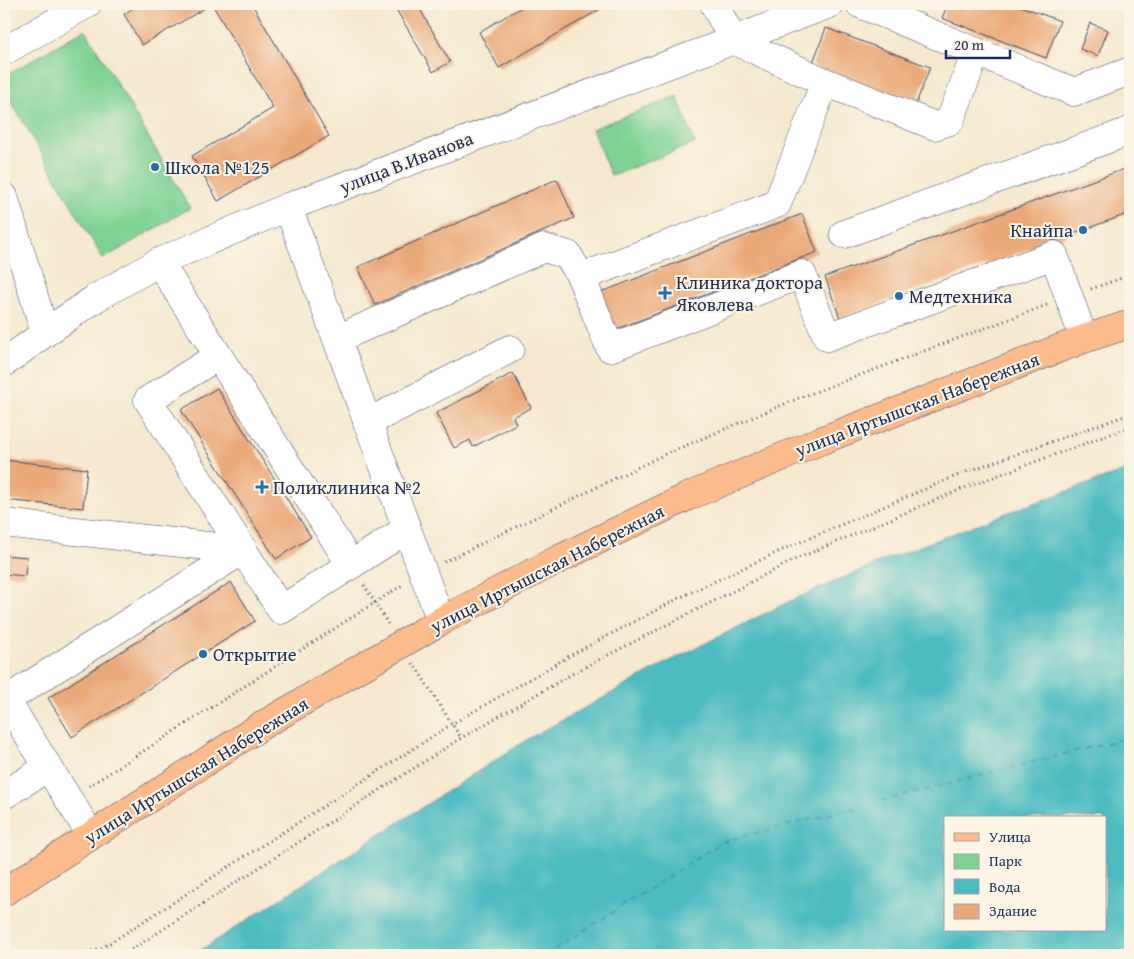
<svg xmlns="http://www.w3.org/2000/svg" width="1134" height="959" viewBox="0 0 1134 959" font-family="'Gentium Book Plus',serif">
	<style>
		.green { fill: #7fd294; stroke: #4d8079 }
		.water { fill: #4cbbc1; stroke: #347590; fill-rule: evenodd }
		.lines { fill: none; stroke-linecap: round; stroke-linejoin: round }
		.ferry { stroke: #2a597c; stroke-width: 1; stroke-dasharray: 6 5; stroke-linecap: butt }
		.building { fill: #e9a979 }
		.minor-casing { stroke: #3c4b6f; stroke-width: 29 }
		.major-casing { stroke: #3c4b6f; stroke-width: 29 }
		.path { stroke: #3c4b6f; stroke-width: 3; stroke-dasharray: 1 4; stroke-linecap: butt }
		.minor { stroke: #fff; stroke-width: 28 }
		.major { stroke: #fbbb8d; stroke-width: 28 }
		.poi-dot { fill: #1f6fb2; stroke: #fcf5e5; stroke-width: 2 }
		.labels { text-anchor: middle; dominant-baseline: central; stroke-width: 4; stroke-linejoin: round; paint-order: stroke }
		.street-label { font-size: 19px; fill: #1b2f5e; stroke: #fcf5e5 }
		.poi-label { font-size: 19px; fill: #1b2f5e; stroke: #fcf5e5; text-anchor: start }
	</style>
	<rect width="100%" height="100%" fill="#fcf5e5"/>
	<filter id="ink" filterUnits="userSpaceOnUse"><feTurbulence type="fractalNoise" baseFrequency=".02" numOctaves="2"/><feDisplacementMap in="SourceGraphic" scale="10" xChannelSelector="R" yChannelSelector="G"/><feConvolveMatrix kernelMatrix="1 2 1 2 8 2 1 2 1" color-interpolation-filters="sRGB"/></filter>
	<filter id="wash" filterUnits="userSpaceOnUse"><feTurbulence type="fractalNoise" baseFrequency=".0096" numOctaves="4" result="noise"/><feDisplacementMap in="SourceGraphic" scale="20" xChannelSelector="R" yChannelSelector="G"/><feGaussianBlur stdDeviation="1.12" result="paint"/><feColorMatrix in="noise" values="0 0 0 0 0 0 0 0 0 0 0 0 0 0 0 0 0 1.4 0 .05"/><feComposite in="paint" operator="in"/></filter>
	<g filter="url(#wash)">
		<rect width="100%" height="100%" fill="#f5e8ce"/>
		<g class="green">
			<polygon points="85,29 190,208 103,259 4,89 4,77"/>
			<polygon points="677,96 695,143 611,176 592,129"/>
		</g>
		<path class="water" d="M1130 469V955H193L528 739 670 661 788 602 887 559 1006 513ZM945 818H1105V930H945Z"/>
		<g class="lines">
			<polyline class="ferry" points="546,955 722,842 1130,737"/>
		</g>
		<g id="blocks">
			<g class="building">
				<polygon points="140,4 252,4 329,136 218,201 192,156 273,108 212,4 142,45 124,14"/>
				<polygon points="393,4 417,4 450,62 433,72"/>
				<polygon points="527,4 609,4 499,68 479,32"/>
				<polygon points="948,4 1015,4 1060,21 1046,58 942,18"/>
				<polygon points="1090,23 1108,30 1098,56 1080,49"/>
				<polygon points="826,28 930,67 916,104 812,65"/>
				<polygon points="1130,167 1130,213 840,318 825,277"/>
				<polygon points="557,179 574,218 375,305 358,267"/>
				<polygon points="802,214 817,252 614,330 599,293"/>
				<polygon points="513,373 531,408 513,417 516,424 473,447 470,440 454,448 436,413"/>
				<polygon points="217,388 311,537 276,559 181,410"/>
				<polygon points="4,460 87,469 83,508 4,500"/>
				<polygon points="4,555 27,557 25,576 4,574"/>
				<polygon points="231,582 255,621 72,737 48,698"/>
			</g>
		</g>
	</g>
	<g filter="url(#ink)">
		<use href="#blocks" fill-opacity="0" stroke="#3c4b6f" stroke-width="1"/>
		<g class="lines">
			<defs>
				<g id="minor">
					<polyline points="714,4 733,40 825,82 935,126 950,121 976,52"/>
					<polyline points="860,4 1074,92 1130,71"/>
					<polyline points="4,51 87,4"/>
					<polyline points="4,197 45,333"/>
					<polyline points="288,207 441,621"/>
					<polyline points="844,234 1130,131"/>
					<polyline points="159,262 351,565 407,529"/>
					<polyline points="581,277 777,204 825,82"/>
					<polyline points="337,339 544,248 568,255 581,277 610,348 802,274 827,337 1054,255 1084,339"/>
					<polyline points="218,356 148,400 281,610 351,565"/>
					<polyline points="4,363 45,333 96,298 159,262 288,207 830,4"/>
					<polyline points="367,423 510,349"/>
					<polyline points="4,523 243,550"/>
					<polyline points="4,697 91,835"/>
					<polyline points="6,700 243,550"/>
					<polyline points="4,795 48,767"/>
				</g>
				<polyline id="major" points="4,892 261,726 441,621 555,561 689,496 820,441 1084,339 1130,324"/>
			</defs>
			<use href="#minor" class="minor-casing"/>
			<use href="#major" class="major-casing"/>
			<g class="path">
				<polyline points="1091,289 1130,275"/>
				<polyline points="444,562 663,455 799,398 1047,305"/>
				<polyline points="364,585 388,624"/>
				<polyline points="413,663 461,738"/>
				<polyline points="89,786 404,584"/>
				<polyline points="77,955 102,948 452,724 573,654 685,595 791,546 963,473 1130,414"/>
				<polyline points="123,955 461,738 579,670 796,559 969,486 1130,427"/>
			</g>
			<use href="#minor" class="minor"/>
			<use href="#major" class="major"/>
		</g>
	</g>
	<g class="poi-dot">
		<circle cx="155" cy="167" r="5"/>
		<circle cx="1083" cy="230" r="5"/>
		<path d="M662.5 285.5h5v5h5v5h-5v5h-5v-5h-5v-5h5z"/>
		<circle cx="899" cy="296" r="5"/>
		<path d="M259.5 479.5h5v5h5v5h-5v5h-5v-5h-5v-5h5z"/>
		<circle cx="203" cy="654" r="5"/>
	</g>
	<g class="labels">
		<g class="street-label">
			<text transform="translate(406 162) rotate(-21)">улица В.Иванова</text>
			<text transform="translate(917 404) rotate(-21)">улица Иртышская Набережная</text>
			<text transform="translate(547 568) rotate(-27)">улица Иртышская Набережная</text>
			<text transform="translate(196 770) rotate(-32)">улица Иртышская Набережная</text>
		</g>
		<g class="poi-label">
			<text x="165" y="167">Школа №125</text>
			<text x="1073" y="230" text-anchor="end">Кнайпа</text>
			<text x="676" y="282">Клиника доктора<tspan x="676" dy="22">Яковлева</tspan></text>
			<text x="909" y="296">Медтехника</text>
			<text x="273" y="487">Поликлиника №2</text>
			<text x="213" y="654">Открытие</text>
		</g>
	</g>
	<rect width="1134" height="959" fill="none" stroke="#fcf5e5" stroke-width="20"/>
	<rect x="944" y="816" width="162" height="115" fill="#fcf5e5" stroke="#a2a6af"/>
	<rect x="954" y="833" width="25" height="8" fill="#fbbb8d" stroke="#a2a6af"/>
	<text x="989" y="842" font-size="15" fill="#1b2f5e">Улица</text>
	<rect x="954" y="854" width="25" height="15" fill="#7fd294" stroke="#a2a6af"/>
	<text x="989" y="866" font-size="15" fill="#1b2f5e">Парк</text>
	<rect x="954" y="879" width="25" height="15" fill="#4cbbc1" stroke="#a2a6af"/>
	<text x="989" y="892" font-size="15" fill="#1b2f5e">Вода</text>
	<rect x="954" y="904" width="25" height="15" fill="#e9a979" stroke="#a2a6af"/>
	<text x="989" y="916" font-size="15" fill="#1b2f5e">Здание</text>
	<path d="M946 50v8h64v-8" fill="none" stroke="#1b2f5e" stroke-width="2.5"/>
	<text x="954" y="50" font-size="15" fill="#1b2f5e" stroke="#fcf5e5" stroke-width="4" paint-order="stroke">20 m</text>
</svg>
